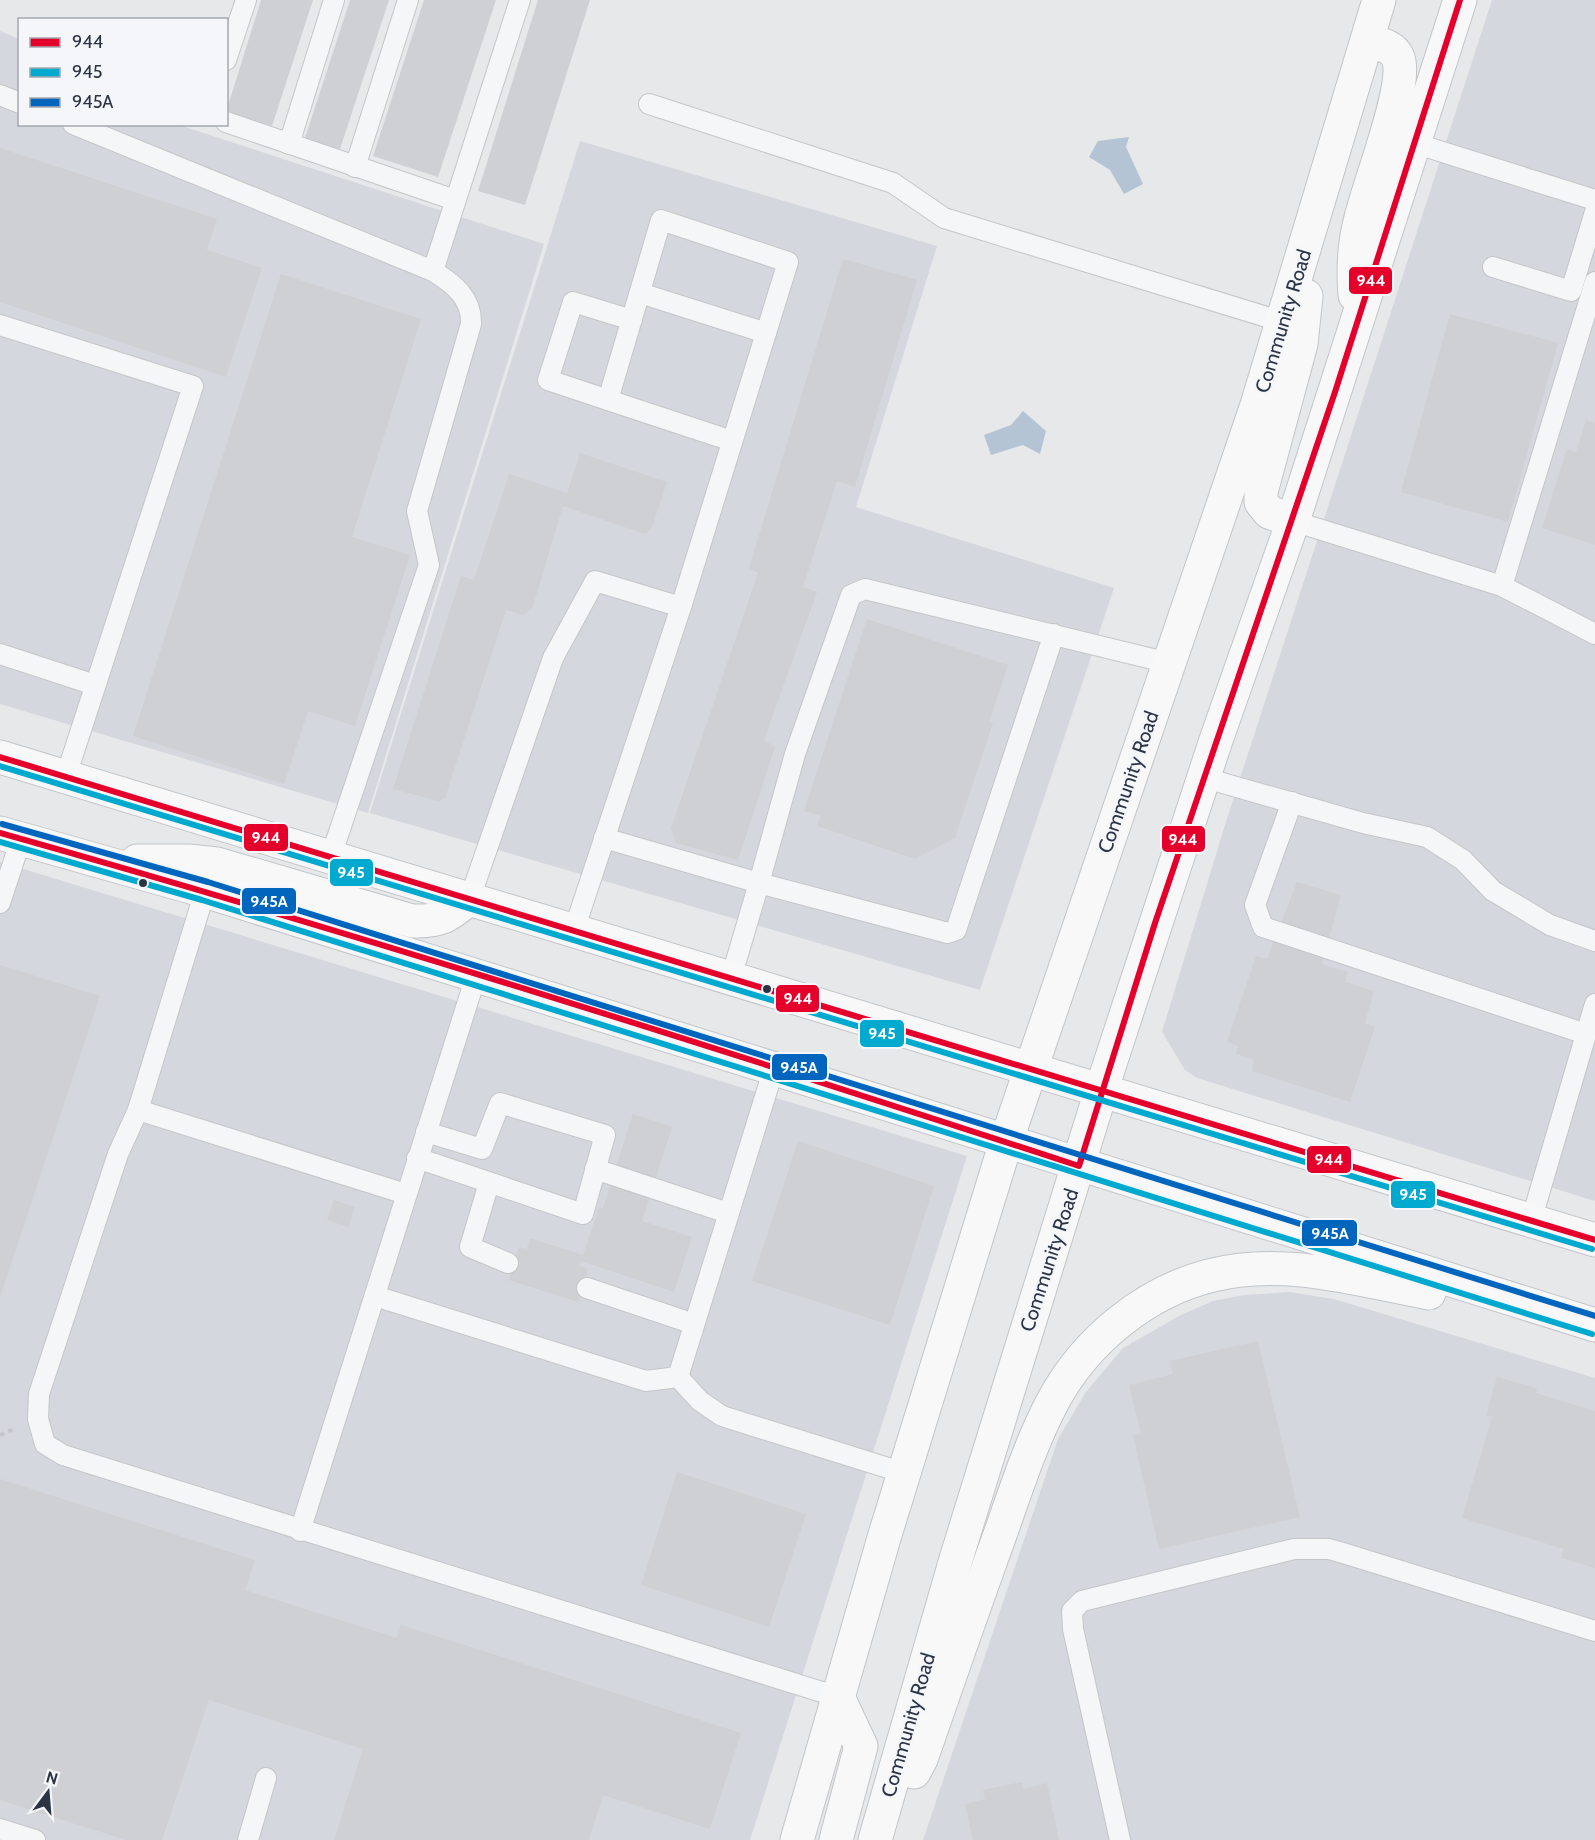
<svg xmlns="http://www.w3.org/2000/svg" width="1595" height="1840" viewBox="0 0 1595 1840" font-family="Cabin,sans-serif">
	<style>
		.built { fill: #d4d7dd }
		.water { fill: #b4c4d5 }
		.building { fill: #ced0d3 }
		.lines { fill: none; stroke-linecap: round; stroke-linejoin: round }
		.lane-casing { stroke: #c4c6c8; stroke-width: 22 }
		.primary-casing { stroke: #c2c5c8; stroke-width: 35 }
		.path { stroke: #c5c6ca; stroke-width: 4; stroke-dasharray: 4.5 4.5; stroke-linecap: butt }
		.lane { stroke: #f5f6f7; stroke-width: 20 }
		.primary { stroke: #f8f8f8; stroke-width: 33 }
		.bus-1-casing { stroke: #f4f6f9; stroke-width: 10 }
		.bus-2-casing { stroke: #f4f6f9; stroke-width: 10 }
		.bus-3-casing { stroke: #f4f6f9; stroke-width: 10 }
		.bus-1 { stroke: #e4002b; stroke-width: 6 }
		.bus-2 { stroke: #00a9ce; stroke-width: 6 }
		.bus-3 { stroke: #0065bd; stroke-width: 6 }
		.bus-dot { fill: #2b3445; stroke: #f4f6f9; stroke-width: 2 }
		.labels { text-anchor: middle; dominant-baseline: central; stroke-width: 5; stroke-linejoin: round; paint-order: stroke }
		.street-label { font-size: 20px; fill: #2b3445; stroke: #f4f6f9 }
		.line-badge { stroke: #f4f6f9; stroke-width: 2 }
		.badge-label { font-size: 16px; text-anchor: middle; font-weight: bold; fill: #fff }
	</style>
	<rect width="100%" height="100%" fill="#e6e8ea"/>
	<g class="built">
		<polygon points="1492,0 1595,0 1595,1201 1197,1078 1185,1070 1162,1032 1224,828"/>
		<polygon points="0,31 19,39 20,124 179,125 544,244 368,813 0,704"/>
		<polygon points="580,141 937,246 856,507 1114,588 980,990 370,813"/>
		<polygon points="0,862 967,1156 750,1840 0,1840"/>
		<polygon points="1289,1292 1334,1299 1595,1378 1595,1840 923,1840 1058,1439 1086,1392 1123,1348 1181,1315 1213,1301 1244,1295"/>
	</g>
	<g class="water">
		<polygon points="1129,137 1126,147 1143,184 1124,194 1110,170 1089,157 1098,141"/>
		<polygon points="1023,411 1046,431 1040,454 1023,445 991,455 984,435 1011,425"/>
	</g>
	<g class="building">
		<polygon points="261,0 313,0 272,126 226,112"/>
		<polygon points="350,0 389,0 339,152 304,141"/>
		<polygon points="424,0 496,0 438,177 373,156"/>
		<polygon points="538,0 590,0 525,205 478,191"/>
		<polygon points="0,148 217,219 207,250 262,268 226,377 0,302"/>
		<polygon points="843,259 917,280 855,487 837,481 803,587 817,592 764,740 775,747 738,860 676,843 671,828 758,573 749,568"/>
		<polygon points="281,274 421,319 352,537 410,555 355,726 308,711 284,784 133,736"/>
		<polygon points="1450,314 1558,343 1508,522 1401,492"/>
		<polygon points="1586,420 1595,423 1595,545 1542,528 1567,449 1576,452"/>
		<polygon points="580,453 667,482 651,530 645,534 563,506 532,609 523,615 506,610 445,798 438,801 393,789 461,576 474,580 509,474 567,493"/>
		<polygon points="867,619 1008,665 989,722 993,723 955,838 915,859 817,826 821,816 804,811"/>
		<polygon points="1297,882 1341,895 1322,964 1348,972 1345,982 1374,991 1365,1023 1375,1027 1350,1102 1252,1071 1254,1060 1236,1054 1238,1046 1227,1042 1256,956 1267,959"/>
		<polygon points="0,965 100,996 0,1297"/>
		<polygon points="633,1114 672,1127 642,1221 692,1237 674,1292 581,1261 579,1266 588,1269 578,1302 509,1280 519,1247 527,1249 530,1238 583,1255 599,1207 603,1208"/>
		<polygon points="798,1141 934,1186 890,1325 752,1281"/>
		<polygon points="334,1200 355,1207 348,1227 327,1220"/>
		<polygon points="1258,1341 1300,1517 1159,1549 1133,1435 1141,1434 1129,1385 1173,1374 1170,1361"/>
		<polygon points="1497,1377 1537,1388 1536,1393 1595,1411 1595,1568 1561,1558 1564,1549 1462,1518 1492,1417 1486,1415"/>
		<polygon points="677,1472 806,1514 769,1627 641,1585"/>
		<polygon points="0,1479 255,1560 245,1590 397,1638 401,1625 741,1733 710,1829 603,1795 589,1840 334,1840 363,1749 209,1700 162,1840 126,1840 0,1800"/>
		<polygon points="1022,1782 1023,1789 1047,1783 1059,1840 973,1840 965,1804 985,1799 983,1790"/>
	</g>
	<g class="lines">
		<defs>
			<g id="lane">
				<polyline points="226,60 246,0"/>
				<polyline points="0,95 20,103"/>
				<polyline points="649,104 893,183 944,218 1283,322"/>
				<polyline points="226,122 455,200"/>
				<path d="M73 124 433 271C454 284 472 298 471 324L417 511 429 565 331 856"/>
				<polyline points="1414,143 1595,200"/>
				<polyline points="289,144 334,0"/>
				<polyline points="355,167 408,0"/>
				<polyline points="1493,267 1571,291 1595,212"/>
				<polyline points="433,271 520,0"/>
				<polyline points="640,293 766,333"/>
				<polyline points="0,325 193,386 66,776"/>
				<polyline points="608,400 732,441"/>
				<polyline points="1293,521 1502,586 1595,634"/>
				<polyline points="1502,586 1595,282"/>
				<polyline points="1054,634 956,930 948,933 759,883 795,754 851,595 865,589 1169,663"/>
				<polyline points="0,654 95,685"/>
				<polyline points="1205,778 1363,823 1427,837 1463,860 1493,891 1550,925 1595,941"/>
				<polyline points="1292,802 1255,905 1263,927 1586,1034"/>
				<polyline points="604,838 759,883 731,978"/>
				<polyline points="205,891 138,1110 118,1154 39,1394 38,1419 45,1444 63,1455 838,1697"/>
				<polyline points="470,898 553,658 595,581 681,607"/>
				<polyline points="0,903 21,839"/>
				<polyline points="574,930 681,607 788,262 661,220 608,400 548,380 573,302 632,320"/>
				<polyline points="138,1110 406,1194"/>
				<polyline points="417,1158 583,1214 605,1135 500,1103 482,1149 426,1132"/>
				<polyline points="595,1169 728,1213"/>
				<polyline points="489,1183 470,1247 508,1263"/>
				<polyline points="1531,1221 1595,1004"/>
				<polyline points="587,1288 694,1324"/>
				<polyline points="375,1296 646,1381 678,1377 700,1401 722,1416 904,1473"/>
				<polyline points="678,1377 774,1068"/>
				<polyline points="300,1531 476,976"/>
				<polyline points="0,1829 35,1840"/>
				<polyline points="248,1840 266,1778"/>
				<polyline points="1120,1840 1073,1629 1072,1611 1082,1601 1294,1549 1329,1549 1343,1553 1595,1631"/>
			</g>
			<g id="primary">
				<path d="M1355 295C1353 270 1354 245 1360 222 1367 188 1409 85 1398 58 1393 45 1378 44 1367 41"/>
				<polyline points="1293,521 1269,512 1261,502 1261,492 1301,344 1306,296"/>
				<polyline points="0,757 1595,1240"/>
				<polyline points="0,833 205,891 1595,1325"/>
				<path d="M137 861H188L217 864 412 921C441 922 448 916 470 898"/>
				<path d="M914 1772 921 1759C944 1692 968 1624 992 1557 1011 1506 1027 1450 1053 1401 1086 1340 1146 1291 1213 1275 1284 1257 1359 1280 1429 1293"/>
				<polyline points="797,1840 884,1538 1006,1142 1257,405 1379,0"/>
				<polyline points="836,1840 861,1746 838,1697"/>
				<polyline points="875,1840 956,1559 1101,1091 1215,743 1293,521 1460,0"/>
			</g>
		</defs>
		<use href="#lane" class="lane-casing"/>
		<use href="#primary" class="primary-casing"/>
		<polyline class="path" points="0,1435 13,1429"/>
		<use href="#lane" class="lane"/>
		<use href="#primary" class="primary"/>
		<defs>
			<g id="bus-1">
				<polyline points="0,757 1595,1240"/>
				<path d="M0 833C362 935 721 1049 1079 1166L1155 923 1335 392 1460 0"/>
			</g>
			<g id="bus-2">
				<polyline points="0,766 1592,1249"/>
				<polyline points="0,842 202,900 1592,1334"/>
			</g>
			<polyline id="bus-3" points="2,824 208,882 1595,1316"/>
		</defs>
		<use href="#bus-1" class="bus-1-casing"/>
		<use href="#bus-2" class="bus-2-casing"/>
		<use href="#bus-3" class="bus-3-casing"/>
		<use href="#bus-1" class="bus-1"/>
		<use href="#bus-2" class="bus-2"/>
		<use href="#bus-3" class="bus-3"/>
	</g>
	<g class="bus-dot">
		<circle cx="143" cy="883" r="5"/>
		<circle cx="767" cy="989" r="5"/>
	</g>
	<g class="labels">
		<g class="street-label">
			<text transform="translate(1283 321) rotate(-73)">Community Road</text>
			<text transform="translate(1128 782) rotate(-71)">Community Road</text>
			<text transform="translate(1049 1260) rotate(-72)">Community Road</text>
			<text transform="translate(908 1725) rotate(-74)">Community Road</text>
		</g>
	</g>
	<g class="line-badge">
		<rect x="1348" y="266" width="45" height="29" rx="6" fill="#e4002b"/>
		<rect x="243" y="823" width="46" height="29" rx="6" fill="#e4002b"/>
		<rect x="1161" y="825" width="45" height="28" rx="6" fill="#e4002b"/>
		<rect x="329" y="858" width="45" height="29" rx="6" fill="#00a9ce"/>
		<rect x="241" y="887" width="56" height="28" rx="6" fill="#0065bd"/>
		<rect x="775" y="984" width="45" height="29" rx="6" fill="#e4002b"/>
		<rect x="859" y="1019" width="46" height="29" rx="6" fill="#00a9ce"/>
		<rect x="771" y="1053" width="57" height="28" rx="6" fill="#0065bd"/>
		<rect x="1306" y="1145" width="46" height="29" rx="6" fill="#e4002b"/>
		<rect x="1390" y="1180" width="46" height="29" rx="6" fill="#00a9ce"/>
		<rect x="1301" y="1219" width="57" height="28" rx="6" fill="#0065bd"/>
	</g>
	<g class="badge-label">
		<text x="1371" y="286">944</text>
		<text x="266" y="843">944</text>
		<text x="1183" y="845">944</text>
		<text x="351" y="878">945</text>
		<text x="269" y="907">945A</text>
		<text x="798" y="1004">944</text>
		<text x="882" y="1039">945</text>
		<text x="799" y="1073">945A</text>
		<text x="1329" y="1165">944</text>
		<text x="1413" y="1200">945</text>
		<text x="1330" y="1239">945A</text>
	</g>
	<rect x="18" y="18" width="210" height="108" fill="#f4f6f9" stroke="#a4a8b1" stroke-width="1.5"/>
	<rect x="30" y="38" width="30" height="9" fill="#e4002b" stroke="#a4a8b1" stroke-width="1.5"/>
	<text x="72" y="48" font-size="18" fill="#2b3445">944</text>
	<rect x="30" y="68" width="30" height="9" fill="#00a9ce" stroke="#a4a8b1" stroke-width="1.5"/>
	<text x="72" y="78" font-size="18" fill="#2b3445">945</text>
	<rect x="30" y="98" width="30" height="9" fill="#0065bd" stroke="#a4a8b1" stroke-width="1.5"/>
	<text x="72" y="108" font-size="18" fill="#2b3445">945A</text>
	<g transform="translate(48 1792) rotate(16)" stroke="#f4f6f9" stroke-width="4.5" paint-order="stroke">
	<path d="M0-4.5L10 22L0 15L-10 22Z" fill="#2b3445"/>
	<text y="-9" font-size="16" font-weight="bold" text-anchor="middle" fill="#2b3445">N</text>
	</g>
</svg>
